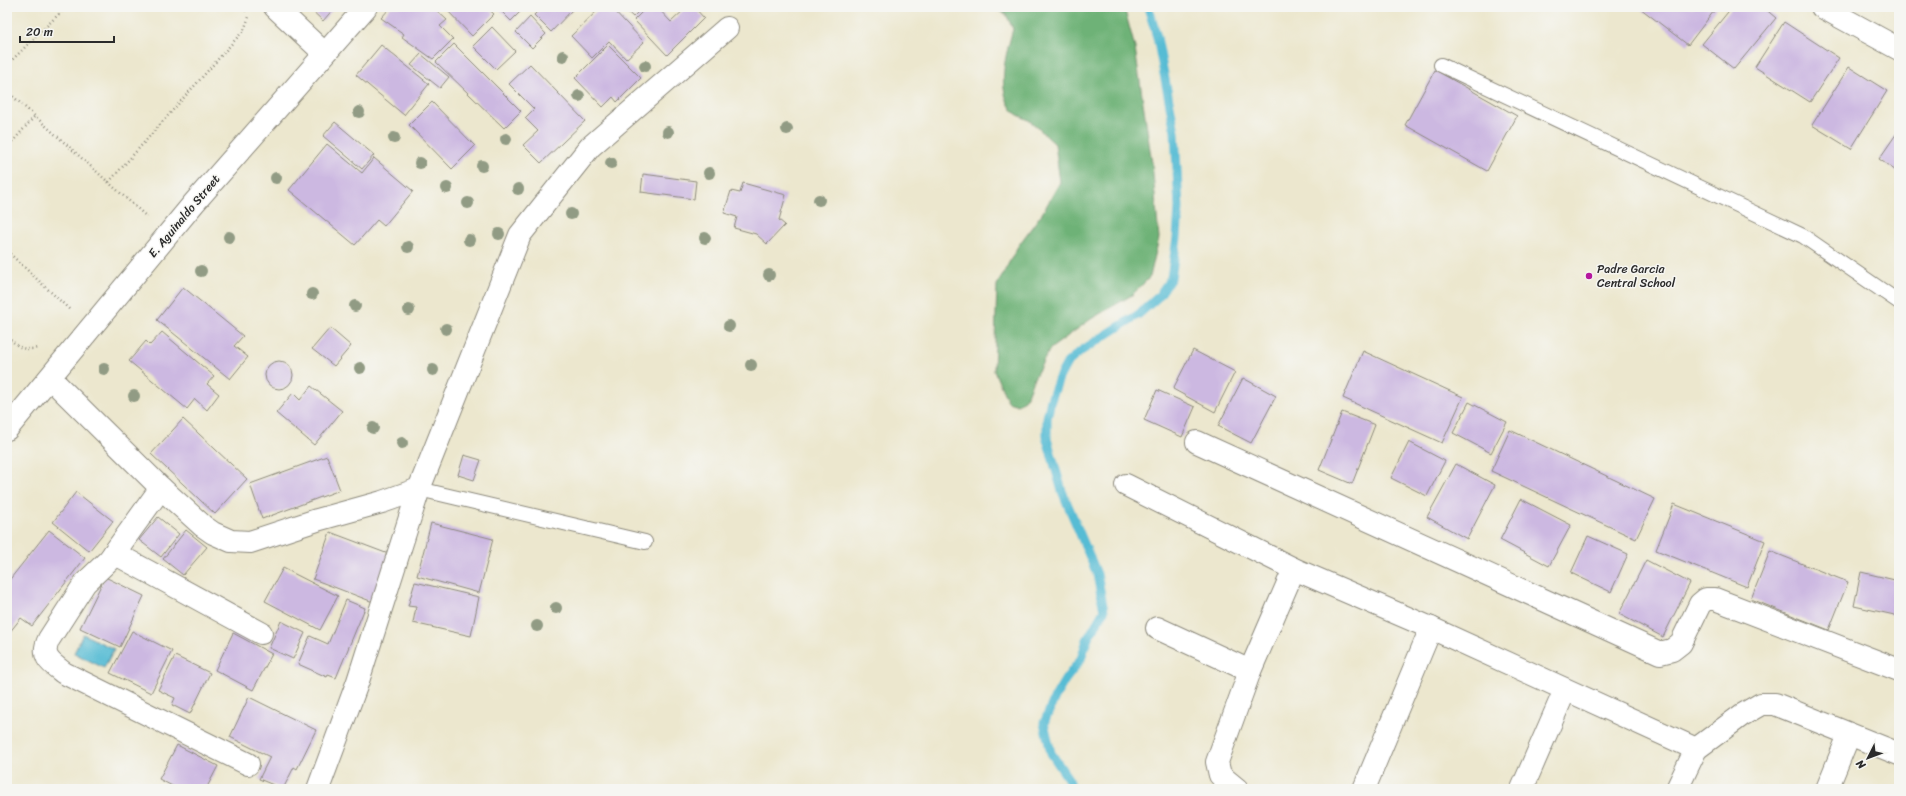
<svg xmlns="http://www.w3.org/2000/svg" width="1906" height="796" viewBox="0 0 1906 796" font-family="Sriracha,sans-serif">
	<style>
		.forest { fill: #6eb277; stroke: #4c6e51 }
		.water { fill: #56bcd4; stroke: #407480 }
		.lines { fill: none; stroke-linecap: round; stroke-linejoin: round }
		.stream { stroke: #56bcd4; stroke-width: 9 }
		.building { fill: #ccb8e1 }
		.service-casing { stroke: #8c897c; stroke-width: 16 }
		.minor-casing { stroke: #8c897c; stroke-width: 24 }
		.tertiary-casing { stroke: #8c897c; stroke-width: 24 }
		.path { stroke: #8c897c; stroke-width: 2.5; stroke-dasharray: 1 3; stroke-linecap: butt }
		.service { stroke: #fff; stroke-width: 14 }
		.minor { stroke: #fff; stroke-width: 22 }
		.tertiary { stroke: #fff; stroke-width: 22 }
		.tree { fill: #919b84 }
		.poi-dot { fill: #b5179e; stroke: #f6f6f2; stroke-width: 1.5 }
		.labels { text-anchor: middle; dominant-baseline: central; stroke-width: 3; stroke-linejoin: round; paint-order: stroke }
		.street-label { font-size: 12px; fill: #2b2b2b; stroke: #f6f6f2 }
		.poi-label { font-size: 12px; fill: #2b2b2b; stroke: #f6f6f2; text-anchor: start }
	</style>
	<rect width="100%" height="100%" fill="#f6f6f2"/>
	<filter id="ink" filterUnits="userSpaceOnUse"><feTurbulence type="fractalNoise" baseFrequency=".025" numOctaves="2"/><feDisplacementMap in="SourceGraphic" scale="8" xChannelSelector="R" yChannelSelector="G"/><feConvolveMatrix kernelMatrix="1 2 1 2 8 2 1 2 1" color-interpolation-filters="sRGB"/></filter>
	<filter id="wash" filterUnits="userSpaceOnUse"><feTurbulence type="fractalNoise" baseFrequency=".012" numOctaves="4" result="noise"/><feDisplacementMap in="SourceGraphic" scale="16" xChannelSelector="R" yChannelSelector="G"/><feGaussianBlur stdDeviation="0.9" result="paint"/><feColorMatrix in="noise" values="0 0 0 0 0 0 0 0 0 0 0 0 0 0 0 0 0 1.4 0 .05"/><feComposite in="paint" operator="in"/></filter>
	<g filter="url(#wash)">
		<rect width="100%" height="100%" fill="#ece7ce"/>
		<path class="forest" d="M991 7H1124L1135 48 1152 163 1159 238 1150 277 1132 295 1091 319 1050 349 1033 380 1026 398 1018 405 1008 402 994 371 997 285 1018 246 1043 212 1060 182 1055 144C1047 137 1039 128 1030 121 1026 118 1018 116 1014 112 995 90 1006 54 1013 29L1006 14Z"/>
		<polygon class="water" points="83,634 114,649 104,668 74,653"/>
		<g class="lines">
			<polyline class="stream" points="1072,789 1069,780 1051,753 1044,723 1055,697 1065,680 1081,659 1087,640 1104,611 1097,574 1062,491 1047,439 1047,418 1051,400 1059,378 1067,363 1081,351 1139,314 1158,297 1171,278 1177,238 1179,208 1175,132 1157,37 1148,7"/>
		</g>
		<g id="blocks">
			<g class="building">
				<polygon points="308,7 335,7 323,21"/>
				<polygon points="391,7 433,7 447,20 440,26 453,39 433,59 402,37 404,34 381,18"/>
				<polygon points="444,7 486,7 494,14 472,36"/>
				<polygon points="497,7 525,7 511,21"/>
				<polygon points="542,7 572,7 574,8 551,32 534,15"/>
				<polygon points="601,7 611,7 644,42 626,59 609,41 592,58 571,36"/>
				<polygon points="622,7 643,7 633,17"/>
				<polygon points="647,7 657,7 671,22 687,7 694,7 704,18 667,55 634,20"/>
				<polygon points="1641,7 1717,7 1688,45 1640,8"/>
				<polygon points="1732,7 1763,7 1776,18 1734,69 1702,44"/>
				<polygon points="530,17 546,34 532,48 516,32"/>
				<polygon points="1784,22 1839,58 1810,102 1755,67"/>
				<polygon points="492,27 515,51 496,69 473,46"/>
				<polygon points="454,44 521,111 504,128 436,62"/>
				<polygon points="381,45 429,84 404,115 356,75"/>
				<polygon points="608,45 641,78 617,102 613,97 603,107 575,78"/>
				<polygon points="421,54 449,77 440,88 411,65"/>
				<polygon points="530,64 585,121 541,163 523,145 538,131 525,118 534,109 509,84"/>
				<polygon points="1849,67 1887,91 1851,149 1812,125"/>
				<polygon points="1435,70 1517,116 1487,171 1405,125"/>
				<polygon points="432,102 475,146 452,169 409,125"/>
				<polygon points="335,122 374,155 362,169 323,136"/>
				<polygon points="1899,130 1899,173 1879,159"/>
				<polygon points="327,144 362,173 374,158 413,191 384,226 377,220 355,245 289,190"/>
				<polygon points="643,174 696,181 694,199 641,192"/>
				<polygon points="743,183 786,195 779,220 785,225 767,244 756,234 734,228 737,217 724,213 731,191 740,193"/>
				<polygon points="183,287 243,336 234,346 248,357 230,379 157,320"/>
				<polygon points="330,328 351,346 334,366 312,349"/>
				<polygon points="162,332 214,376 207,384 219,394 207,410 195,399 187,409 129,361 146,341 150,345"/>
				<polygon points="1193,350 1235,372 1215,412 1173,389"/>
				<polygon points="1363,351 1463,397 1442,443 1343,398"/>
				<circle cx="279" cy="375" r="14"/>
				<polygon points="1243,378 1276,396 1251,443 1218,426"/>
				<polygon points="311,386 342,411 314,445 276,413 293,393 300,400"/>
				<polygon points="1157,390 1195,407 1182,437 1144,420"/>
				<polygon points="1469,402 1507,422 1491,453 1453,433"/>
				<polygon points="1342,412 1375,425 1352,484 1319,470"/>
				<polygon points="183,419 247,479 215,514 151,454"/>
				<polygon points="1510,430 1655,499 1636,539 1491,471"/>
				<polygon points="1409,442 1445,461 1427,496 1391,478"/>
				<polygon points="464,455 481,460 474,480 458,475"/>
				<polygon points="327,456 340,490 262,519 250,484"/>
				<polygon points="1456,464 1495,485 1467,539 1427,517"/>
				<polygon points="76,492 113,521 89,551 53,522"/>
				<polygon points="1521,499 1571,525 1549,566 1500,540"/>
				<polygon points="1674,504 1765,541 1747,587 1656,550"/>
				<polygon points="158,517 179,534 161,557 139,540"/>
				<polygon points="431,523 493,539 479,593 417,576"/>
				<polygon points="49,530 85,558 32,626 21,618 9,633 7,631 7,583"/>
				<polygon points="186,530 207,547 183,575 163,559"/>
				<polygon points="330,532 391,555 373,602 313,579"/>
				<polygon points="1588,536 1628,554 1611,592 1571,573"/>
				<polygon points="1770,551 1848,582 1829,630 1751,599"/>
				<polygon points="1646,560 1690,583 1663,637 1619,614"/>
				<polygon points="283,568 338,596 320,630 265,601"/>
				<polygon points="1861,572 1899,581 1899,616 1854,606"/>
				<polygon points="105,577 144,596 120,647 80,628"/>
				<polygon points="415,582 479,597 471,636 413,623 416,607 408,606"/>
				<polygon points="346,600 365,608 336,678 328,675 327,677 298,664 310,636 328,644"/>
				<polygon points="281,621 305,633 293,659 269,648"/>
				<polygon points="132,631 172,651 151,693 110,673"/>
				<polygon points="233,633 272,654 253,690 215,670"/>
				<polygon points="175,656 210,673 190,714 172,705 175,698 158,690"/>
				<polygon points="249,697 316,730 297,769 294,767 283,789 259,779 270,757 230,737"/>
				<polygon points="177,745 218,766 206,789 178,789 159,779"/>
			</g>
		</g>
	</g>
	<g filter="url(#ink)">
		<use href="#blocks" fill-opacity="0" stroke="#8c897c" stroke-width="1"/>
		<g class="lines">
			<defs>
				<g id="service">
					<polyline points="1441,65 1803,236 1899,302"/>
					<polyline points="419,489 645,542"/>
				</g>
				<g id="minor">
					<polyline points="275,7 324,53"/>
					<polyline points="51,379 161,488 203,526 213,533 231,541 250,542 317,520 382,502 419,489"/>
					<polyline points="1197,442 1660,653 1672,650 1681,643 1700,604 1706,599 1715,599 1899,670"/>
					<polyline points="1126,485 1294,569 1431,628 1696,749 1742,715 1761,704 1775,704 1899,754"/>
					<path d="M161 488 109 560 85 583 49 639C40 657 51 663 64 673L248 764"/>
					<polyline points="114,553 261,633"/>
					<polyline points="1157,628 1250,671"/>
					<polyline points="318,789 358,681 419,489 520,235 590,147 727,28"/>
					<polyline points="1237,789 1220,775 1217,762 1250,671 1294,569"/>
					<polyline points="1364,789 1431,628"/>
					<polyline points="1522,789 1565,690"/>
					<polyline points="1677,789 1696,749"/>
					<polyline points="1827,789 1849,735"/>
				</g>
				<g id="tertiary">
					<polyline points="1822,7 1899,49"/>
					<polyline points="7,429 194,203 366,7"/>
				</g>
			</defs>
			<use href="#service" class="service-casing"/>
			<use href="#minor" class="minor-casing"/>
			<use href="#tertiary" class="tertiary-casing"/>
			<g class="path">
				<polyline points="243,7 248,13"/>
				<polyline points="7,65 66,7"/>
				<polyline points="7,91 147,217"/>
				<polyline points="7,148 35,116"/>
				<polyline points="109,182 244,30 249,17"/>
				<polyline points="7,251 70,310"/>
				<path d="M7 337C19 347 22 351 38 348"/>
			</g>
			<use href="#service" class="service"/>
			<use href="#minor" class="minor"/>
			<use href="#tertiary" class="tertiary"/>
		</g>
		<g class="tree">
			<circle cx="563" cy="56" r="6"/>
			<circle cx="645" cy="66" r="6"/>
			<circle cx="579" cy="96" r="6"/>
			<circle cx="359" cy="112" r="6"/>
			<circle cx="787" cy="129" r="6"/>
			<circle cx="668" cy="132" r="6"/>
			<circle cx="394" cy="138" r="6"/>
			<circle cx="506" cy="139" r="6"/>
			<circle cx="420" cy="163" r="6"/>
			<circle cx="611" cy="163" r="6"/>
			<circle cx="482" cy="166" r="6"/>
			<circle cx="709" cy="173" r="6"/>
			<circle cx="276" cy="178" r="6"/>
			<circle cx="447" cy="188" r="6"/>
			<circle cx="518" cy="189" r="6"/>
			<circle cx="819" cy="200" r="6"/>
			<circle cx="468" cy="203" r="6"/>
			<circle cx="571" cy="214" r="6"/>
			<circle cx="499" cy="234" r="6"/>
			<circle cx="229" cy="237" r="6"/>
			<circle cx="705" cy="238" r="6"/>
			<circle cx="469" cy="240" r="6"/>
			<circle cx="408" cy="247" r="6"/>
			<circle cx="201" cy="271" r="6"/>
			<circle cx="769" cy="275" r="6"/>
			<circle cx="312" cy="294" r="6"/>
			<circle cx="355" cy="306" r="6"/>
			<circle cx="409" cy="310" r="6"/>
			<circle cx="729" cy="326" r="6"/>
			<circle cx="446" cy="329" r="6"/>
			<circle cx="751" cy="365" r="6"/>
			<circle cx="360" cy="368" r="6"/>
			<circle cx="104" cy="369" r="6"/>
			<circle cx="433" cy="370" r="6"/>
			<circle cx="134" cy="396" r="6"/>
			<circle cx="373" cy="428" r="6"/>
			<circle cx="402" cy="443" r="6"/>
			<circle cx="556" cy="608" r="6"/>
			<circle cx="537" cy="626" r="6"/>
		</g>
	</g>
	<circle class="poi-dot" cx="1589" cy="276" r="4"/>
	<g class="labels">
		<g class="street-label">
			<text transform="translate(184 216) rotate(-50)">E. Aguinaldo Street</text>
		</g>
		<g class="poi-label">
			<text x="1597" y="269">Padre Garcia<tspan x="1597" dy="14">Central School</tspan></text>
		</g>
	</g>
	<rect width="1906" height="796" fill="none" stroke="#f6f6f2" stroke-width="24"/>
	<g transform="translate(1868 758) rotate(228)" stroke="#f6f6f2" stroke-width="3" paint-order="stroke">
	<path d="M0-3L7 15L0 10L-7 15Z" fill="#2b2b2b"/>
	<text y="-6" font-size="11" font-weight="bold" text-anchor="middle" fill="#2b2b2b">N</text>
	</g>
	<path d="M20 36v6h94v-6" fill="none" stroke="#2b2b2b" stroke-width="2"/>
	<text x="26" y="36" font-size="12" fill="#2b2b2b" stroke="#f6f6f2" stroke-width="3" paint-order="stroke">20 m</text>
</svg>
